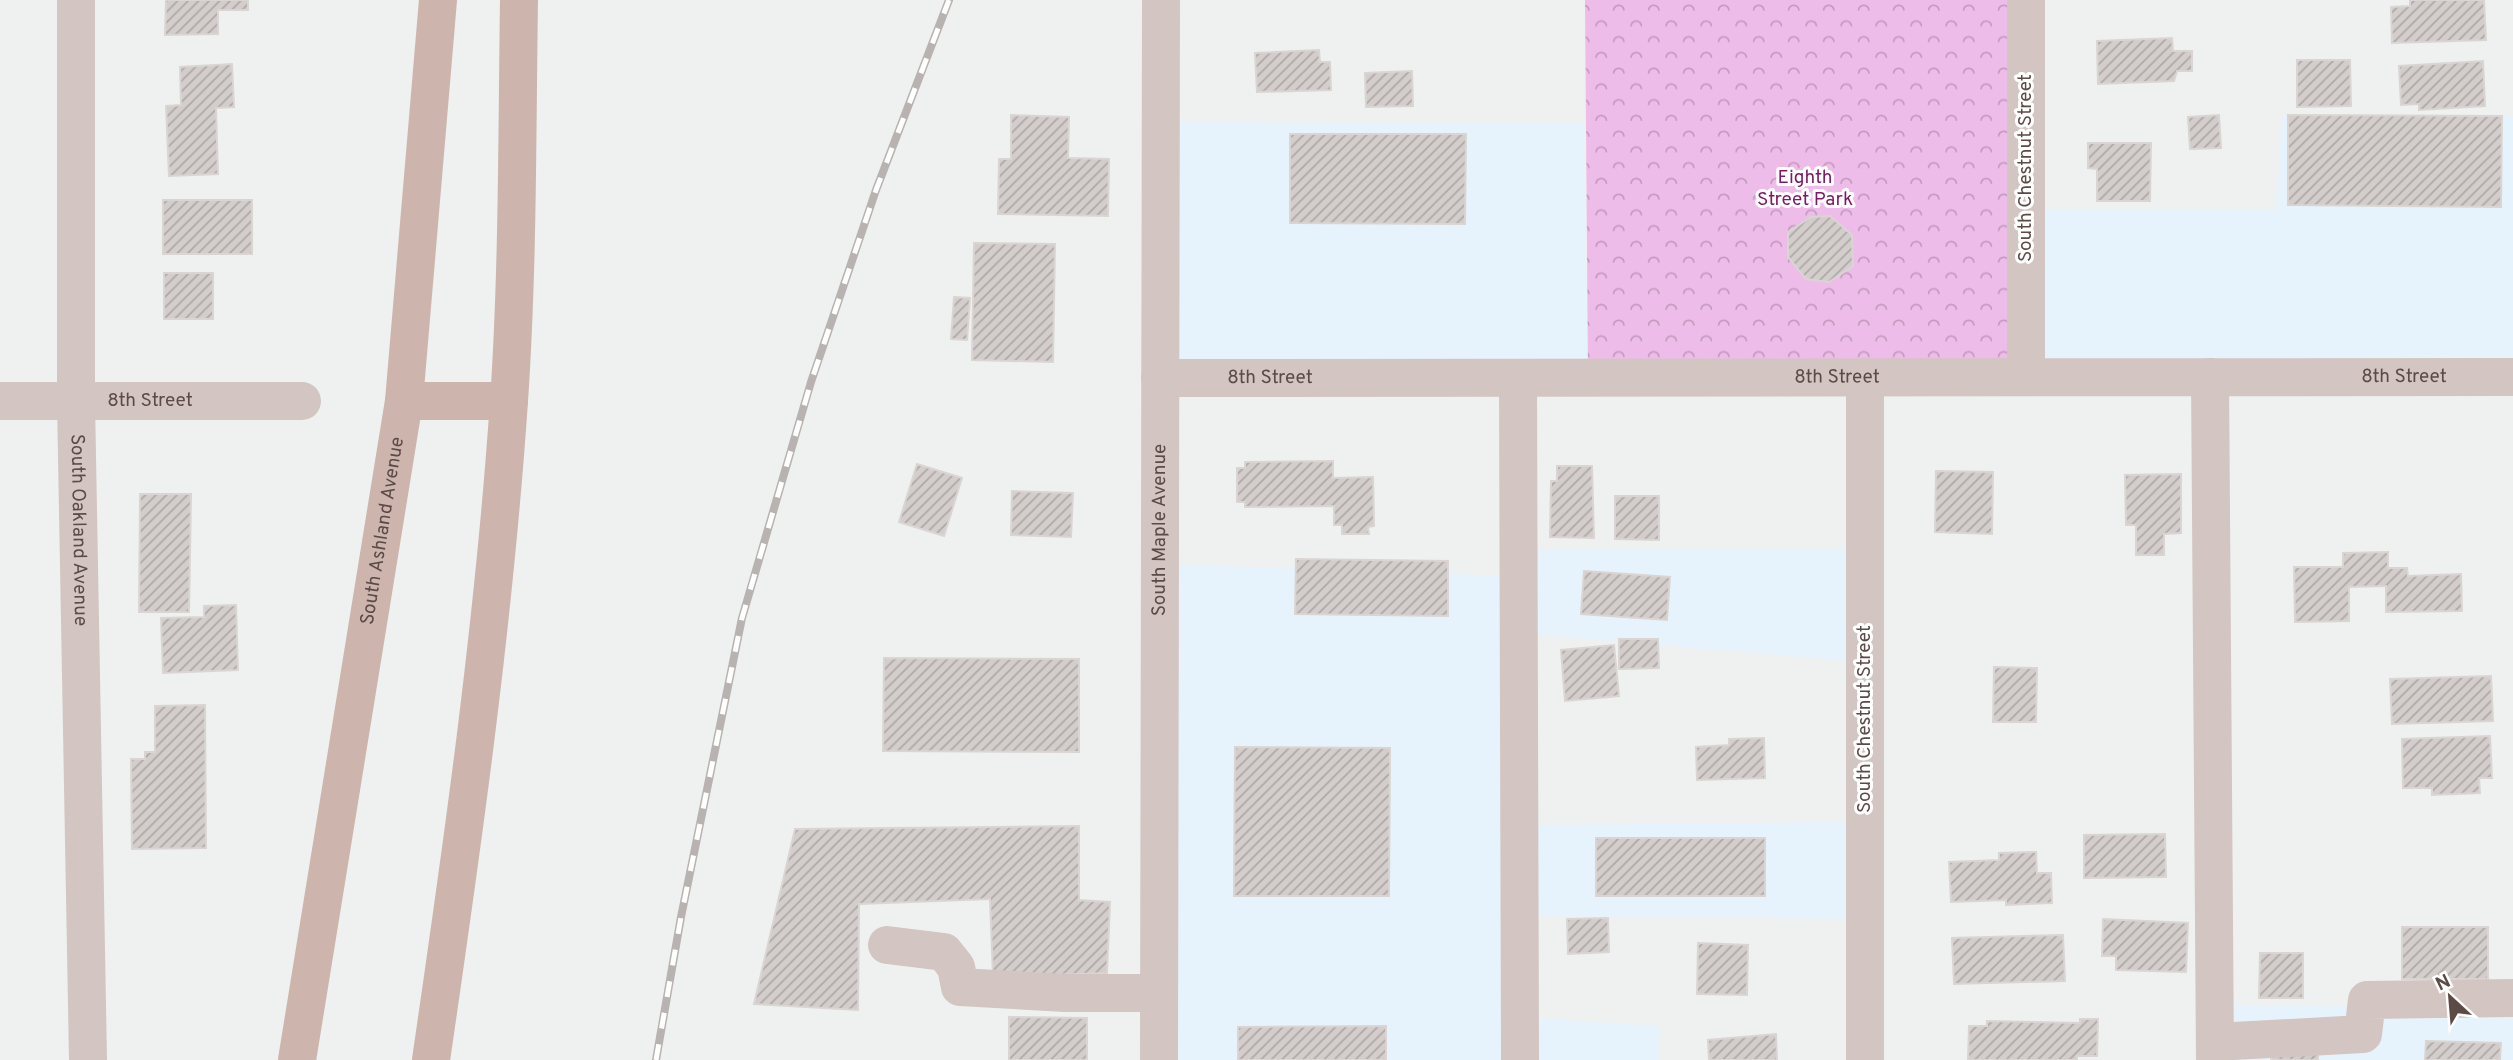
<svg xmlns="http://www.w3.org/2000/svg" width="2513" height="1060" viewBox="0 0 2513 1060" font-family="Overpass,sans-serif">
	<style>
		.commercial { fill: #e7f3fc }
		.park { fill: url(#park-crowns) }
		.building { fill: url(#building-hatch); stroke: #dad5d2; stroke-width: 2 }
		.lines { fill: none; stroke-linecap: round; stroke-linejoin: round }
		.minor { stroke: #d3c5c1; stroke-width: 38 }
		.major { stroke: #cdb5ae; stroke-width: 38 }
		.rail-casing { stroke: #b8b3b0; stroke-width: 8 }
		.rail { stroke: #fff; stroke-width: 5; stroke-dasharray: 16; stroke-linecap: butt }
		.labels { text-anchor: middle; dominant-baseline: central; stroke-width: 6; stroke-linejoin: round; paint-order: stroke }
		.street-label { font-size: 19px; fill: #5b4a46; stroke: #fff }
		.park-label { font-size: 19px; fill: #7c1865; stroke: #fff }
	</style>
	<defs>
		<pattern id="park-crowns" width="20" height="18" patternUnits="userSpaceOnUse" patternTransform="scale(1.75)"><rect width="20" height="18" fill="#eebce9"/><path d="M2 6a3 3 0 1 1 6 0M12 15a3 3 0 1 1 6 0" fill="none" stroke="#c49bbf"/></pattern>
		<pattern id="building-hatch" width="6" height="6" patternUnits="userSpaceOnUse" patternTransform="scale(1.75)"><rect width="6" height="6" fill="#d3cecb"/><path d="M-1 1l2-2M0 6l6-6M5 7l2-2" fill="none" stroke="#aea9a7"/></pattern>
	</defs>
	<rect width="100%" height="100%" fill="#eef1f0"/>
	<g class="commercial">
		<polygon points="2288,115 2513,116 2513,377 2026,377 2026,210 2277,210 2281,118"/>
		<polygon points="1161,122 1584,124 1588,377 1160,378"/>
		<polygon points="1518,550 1865,550 1865,662 1519,633 1519,825 1865,822 1865,919 1520,916 1520,1017 1659,1026 1659,1060 1159,1060 1160,564 1518,576"/>
		<polygon points="2212,1005 2513,1008 2513,1060 2213,1060"/>
	</g>
	<polygon class="park" points="1585,0 2026,0 2026,377 1588,377"/>
	<g class="building">
		<polygon points="166,0 248,0 248,10 218,10 218,34 165,35"/>
		<polygon points="2410,0 2484,0 2486,40 2392,43 2391,7 2410,6"/>
		<polygon points="2172,38 2173,51 2192,51 2192,71 2177,71 2174,81 2098,84 2097,41"/>
		<polygon points="1319,50 1320,62 1330,62 1331,90 1257,92 1255,53"/>
		<polygon points="2297,60 2350,60 2351,106 2297,107"/>
		<polygon points="2483,61 2485,106 2419,110 2419,104 2401,105 2399,66"/>
		<polygon points="232,64 234,107 216,108 218,174 169,176 166,106 181,105 180,67"/>
		<polygon points="1412,71 1413,106 1366,107 1365,73"/>
		<polygon points="1011,115 1069,117 1068,158 1109,159 1108,216 998,214 999,159 1011,159"/>
		<polygon points="2219,115 2221,148 2190,149 2188,117"/>
		<polygon points="2288,115 2502,116 2501,207 2288,205"/>
		<polygon points="1290,134 1466,134 1465,224 1290,223"/>
		<polygon points="2088,143 2151,143 2150,201 2097,201 2097,169 2088,168"/>
		<rect x="163" y="200" width="89" height="54"/>
		<polygon points="1830,216 1852,235 1853,266 1829,282 1806,279 1788,257 1788,232 1811,217"/>
		<polygon points="974,243 1055,244 1053,362 972,360"/>
		<rect x="164" y="273" width="49" height="46"/>
		<polygon points="954,297 970,298 967,340 951,339"/>
		<polygon points="1333,461 1333,478 1373,477 1374,526 1368,527 1369,534 1342,534 1342,525 1334,525 1334,506 1245,507 1245,502 1237,502 1237,468 1245,468 1245,462"/>
		<polygon points="917,464 962,478 944,536 899,522"/>
		<polygon points="1557,466 1592,466 1594,538 1550,537 1551,481 1557,481"/>
		<polygon points="1936,471 1993,472 1992,534 1935,532"/>
		<polygon points="2181,474 2181,533 2164,534 2164,555 2136,555 2136,525 2126,525 2125,475"/>
		<polygon points="1012,491 1073,493 1071,537 1011,535"/>
		<polygon points="140,494 191,494 189,612 139,612"/>
		<polygon points="1615,496 1659,496 1659,540 1615,539"/>
		<polygon points="2388,552 2388,568 2407,568 2408,576 2461,574 2462,611 2386,612 2386,586 2349,587 2349,621 2295,622 2294,567 2343,567 2343,553"/>
		<polygon points="1296,559 1448,561 1448,616 1295,614"/>
		<polygon points="1584,571 1670,577 1667,620 1581,614"/>
		<polygon points="236,605 238,670 163,673 161,618 204,617 204,606"/>
		<polygon points="1619,639 1658,639 1659,668 1619,669"/>
		<polygon points="1614,645 1619,696 1565,701 1561,650"/>
		<polygon points="884,658 1079,659 1079,752 883,751"/>
		<polygon points="1994,667 2037,668 2036,722 1993,722"/>
		<polygon points="2491,676 2493,721 2392,724 2390,679"/>
		<polygon points="205,705 206,848 132,849 131,759 145,759 145,752 155,752 155,706"/>
		<polygon points="2490,736 2492,778 2479,778 2480,793 2432,795 2432,788 2403,788 2402,739"/>
		<polygon points="1764,738 1765,778 1697,780 1696,747 1729,745 1729,739"/>
		<polygon points="1235,747 1390,748 1389,896 1234,896"/>
		<polygon points="1079,826 1079,900 1110,902 1107,973 993,977 990,899 859,904 858,1010 754,1004 795,829"/>
		<polygon points="2165,834 2166,877 2084,878 2084,835"/>
		<rect x="1596" y="838" width="169" height="58"/>
		<polygon points="2036,852 2037,873 2051,873 2052,903 2006,905 2006,900 1951,902 1949,862 1999,860 1999,853"/>
		<polygon points="1608,918 1609,952 1568,954 1567,919"/>
		<polygon points="2103,919 2188,923 2186,972 2116,970 2116,956 2102,956"/>
		<rect x="2402" y="927" width="86" height="52"/>
		<polygon points="2063,935 2065,981 1954,984 1952,938"/>
		<polygon points="1698,943 1748,945 1747,995 1697,994"/>
		<polygon points="2260,953 2303,953 2303,998 2259,998"/>
		<polygon points="1009,1017 1087,1018 1087,1060 1009,1060"/>
		<polygon points="2080,1019 2098,1019 2097,1056 2077,1056 2077,1060 1968,1060 1969,1026 1987,1026 1987,1021 2080,1023"/>
		<polygon points="1386,1026 1386,1060 1238,1060 1238,1027"/>
		<polygon points="1776,1034 1777,1060 1709,1060 1708,1040"/>
		<polygon points="2426,1041 2501,1043 2500,1060 2425,1060"/>
		<rect x="2271" y="1048" width="47" height="12"/>
	</g>
	<g class="lines">
		<g class="minor">
			<path id="s1" d="M76 0V401L88 1060"/>
			<polyline points="2026,0 2026,377"/>
			<polyline points="2210,377 2215,1060"/>
			<path id="s2" d="M1160 378 2513 377"/>
			<polyline points="1518,378 1520,1060"/>
			<path id="s3" d="M0 401H302"/>
			<polyline points="887,945 944,952 956,967 960,987 1065,993 1159,993"/>
			<polyline points="2215,1042 2363,1034 2367,1000 2513,998"/>
			<path id="s4" d="M1159 1060 1161 0"/>
			<polyline points="1865,1060 1865,377"/>
		</g>
		<g class="major">
			<polyline points="404,401 509,401"/>
			<path id="s5" d="M297 1060 404 401 438 0"/>
			<path d="M431 1060C463 841 494 622 509 401 518 268 517 134 519 0"/>
		</g>
		<defs>
			<polyline id="rail" points="656,1060 681,917 742,618 811,382 876,190 949,0"/>
		</defs>
		<use href="#rail" class="rail-casing"/>
		<use href="#rail" class="rail"/>
	</g>
	<g class="labels">
		<g class="street-label">
			<text transform="translate(2026 168) rotate(-90)">South Chestnut Street</text>
			<text stroke="none"><textPath href="#s2" startOffset="677">8th Street</textPath></text>
			<text stroke="none"><textPath href="#s2" startOffset="1244">8th Street</textPath></text>
			<text stroke="none"><textPath href="#s2" startOffset="110">8th Street</textPath></text>
			<text stroke="none"><textPath href="#s3" startOffset="150">8th Street</textPath></text>
			<text stroke="none"><textPath href="#s1" startOffset="530">South Oakland Avenue</textPath></text>
			<text stroke="none"><textPath href="#s4" startOffset="530">South Maple Avenue</textPath></text>
			<text stroke="none"><textPath href="#s5" startOffset="536">South Ashland Avenue</textPath></text>
			<text transform="translate(1865 719) rotate(-90)">South Chestnut Street</text>
		</g>
		<g class="park-label">
			<text x="1805" y="178">Eighth<tspan x="1805" dy="22">Street Park</tspan></text>
		</g>
	</g>
	<g transform="translate(2450 997) rotate(334)" stroke="#ffffff" stroke-width="5" paint-order="stroke">
	<path d="M0-5L12 26L0 18L-12 26Z" fill="#5b4a46"/>
	<text y="-10" font-size="19" font-weight="bold" text-anchor="middle" fill="#5b4a46">N</text>
	</g>
</svg>
